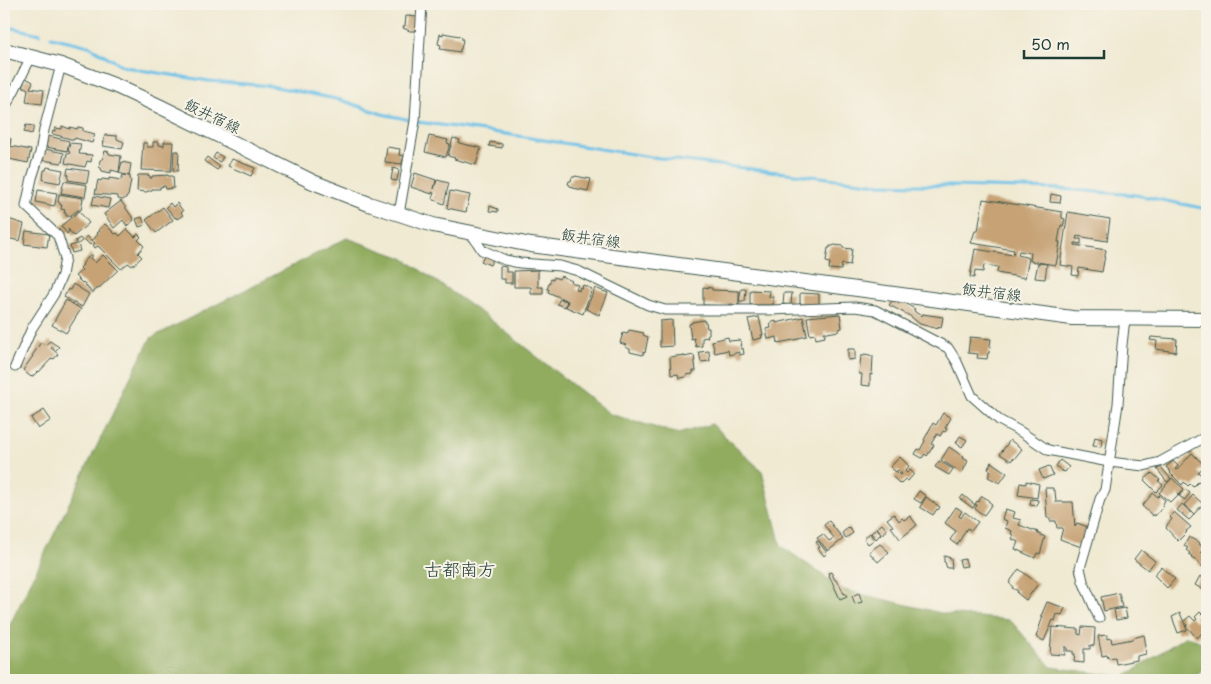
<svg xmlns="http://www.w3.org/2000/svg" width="1211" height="684" viewBox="0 0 1211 684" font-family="'Playpen Sans','Klee One',sans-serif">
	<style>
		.forest { fill: #91ac5e; stroke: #587449 }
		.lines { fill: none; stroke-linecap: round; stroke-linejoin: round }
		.stream { stroke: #6bc1e8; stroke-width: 3 }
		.building { fill: #c6a274 }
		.minor-casing { stroke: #3e574c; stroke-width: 11 }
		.primary-casing { stroke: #3e574c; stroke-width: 16 }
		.minor { stroke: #fff; stroke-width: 9 }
		.primary { stroke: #fff; stroke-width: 14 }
		.labels { text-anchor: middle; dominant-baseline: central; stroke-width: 4; stroke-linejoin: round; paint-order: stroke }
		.street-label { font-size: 15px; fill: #1f3d34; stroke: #f7f3e8 }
		.quarter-label { font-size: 18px; fill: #1f3d34; stroke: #f7f3e8 }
	</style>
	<rect width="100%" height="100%" fill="#f7f3e8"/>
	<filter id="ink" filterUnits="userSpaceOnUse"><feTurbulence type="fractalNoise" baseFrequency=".02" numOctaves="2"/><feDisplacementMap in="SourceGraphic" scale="10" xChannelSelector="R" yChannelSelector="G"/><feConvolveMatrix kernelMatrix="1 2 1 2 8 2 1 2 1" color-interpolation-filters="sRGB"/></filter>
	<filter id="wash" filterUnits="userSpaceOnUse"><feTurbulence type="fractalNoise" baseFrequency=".0096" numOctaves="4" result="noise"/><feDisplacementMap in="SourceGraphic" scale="20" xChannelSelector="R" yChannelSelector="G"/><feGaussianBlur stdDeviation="1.12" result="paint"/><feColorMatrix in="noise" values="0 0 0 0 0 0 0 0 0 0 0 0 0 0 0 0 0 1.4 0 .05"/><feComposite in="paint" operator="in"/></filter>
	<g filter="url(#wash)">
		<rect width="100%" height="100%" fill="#f0ead3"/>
		<polygon class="forest" points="347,238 403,258 487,317 556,372 610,414 678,434 712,424 762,471 781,546 844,590 945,614 1010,620 1051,667 1124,677 1186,636 1207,644 1207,667 1191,680 95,680 82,678 79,680 4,680 4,637 130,378 151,338"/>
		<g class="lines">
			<g class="stream">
				<polyline points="4,26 40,34"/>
				<polyline points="51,37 89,46 123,66 140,70 209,81 271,86 341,100 382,114 411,120"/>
				<polyline points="418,122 506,134 651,157 879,184 1061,189 1136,195 1207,209"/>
			</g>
		</g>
		<g id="blocks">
			<g class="building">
				<polygon points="406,16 418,17 417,31 410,31 403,28 404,26 405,26"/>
				<polygon points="443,33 460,36 462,38 462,40 463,40 461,49 460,49 460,52 440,49 441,45 438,44 440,34 443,35"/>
				<polygon points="26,78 33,82 30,88 44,90 42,104 26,102 28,89 22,86"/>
				<polygon points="26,125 34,126 32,134 24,132"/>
				<polygon points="62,126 70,129 70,127 77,129 78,127 83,128 83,131 95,134 92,143 75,138 74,140 60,136 52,134 53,131 55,131 55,128 62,129"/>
				<polygon points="105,135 117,136 117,139 124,142 122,149 103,146"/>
				<polygon points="48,136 69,141 67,151 46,147"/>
				<polygon points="429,136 448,140 447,143 450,144 446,157 425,152"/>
				<polygon points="4,137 11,139 10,146 31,150 28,163 4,158"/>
				<polygon points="453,138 460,140 459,143 481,148 476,165 454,159 455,158 448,156"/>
				<polygon points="153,142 159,142 159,145 164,146 164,142 173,142 171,171 141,170 143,143 147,143 147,147 153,147"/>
				<polygon points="490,142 502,144 502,148 489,146"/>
				<polygon points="70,143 81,144 79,154 92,155 91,162 87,161 85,167 65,163 67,153 69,154 70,152 68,151"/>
				<polygon points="387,147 400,149 399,155 404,156 402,164 385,162"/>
				<polygon points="45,149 64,153 62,163 42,160"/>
				<polygon points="105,151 109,152 109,154 121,156 119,172 111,170 111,173 102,171 101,168 99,167 100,160 102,160"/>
				<polygon points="174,151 179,151 178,171 173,170"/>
				<polygon points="216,153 223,157 220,162 213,158"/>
				<polygon points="207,157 220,167 217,170 204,161"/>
				<polygon points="232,159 255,168 251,176 228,166"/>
				<polygon points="122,162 131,164 129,176 119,173"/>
				<polygon points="47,167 63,170 60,183 43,180 44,170 46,170"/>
				<polygon points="68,168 89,171 87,183 68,180 69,175 67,174"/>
				<polygon points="393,168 399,170 397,181 391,180"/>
				<polygon points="415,173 436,180 434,189 437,180 449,183 444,204 432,199 434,193 432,192 432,194 411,187"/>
				<polygon points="123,175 130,176 130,179 131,180 128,196 123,200 118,199 118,196 95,194 98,180 101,181 102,179 109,180 109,178 121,180"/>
				<polygon points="138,175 148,175 150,176 150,178 152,178 152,176 168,175 168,176 173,176 174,188 166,189 165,186 160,187 160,189 152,189 151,191 148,191 147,192 137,191"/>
				<polygon points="575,176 591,179 588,191 573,188 573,187 570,186 570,185 568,184 569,181 571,181 572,177 575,177"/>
				<polygon points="64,181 87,185 85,197 61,193"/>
				<polygon points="38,190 57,193 55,204 54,206 36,202"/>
				<polygon points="450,191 470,195 466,212 447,208"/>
				<polygon points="59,194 83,198 81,210 78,210 70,216 66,216 66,213 64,213 65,210 61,209 62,205 60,205 60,203 58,202"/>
				<polygon points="1051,194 1061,196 1060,203 1050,202"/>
				<polygon points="94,196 110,199 108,208 92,205"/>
				<polygon points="983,199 1062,212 1062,218 1065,219 1063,226 1061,225 1058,242 1060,242 1056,265 1030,261 1031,253 1019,251 1018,255 1029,258 1025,278 997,273 998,267 984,265 983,272 975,271 974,278 970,277 975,249 1013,255 1014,250 971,243 975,231 978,231"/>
				<polygon points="121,201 134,220 127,226 123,220 114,228 104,214"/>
				<polygon points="170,203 173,207 177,203 183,211 181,213 183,215 177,219 176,217 175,218 166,207"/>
				<polygon points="490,206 498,209 498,212 489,211"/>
				<polygon points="163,207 173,220 156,233 146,220"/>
				<polygon points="79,211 89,223 74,236 68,229 69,231 67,234 61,226"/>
				<polygon points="1068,212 1110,219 1107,241 1077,236 1076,239 1081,239 1081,244 1075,243 1075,245 1106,250 1102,272 1079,268 1078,276 1072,275 1073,267 1060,265"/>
				<polygon points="142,217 145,225 139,227 136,219"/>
				<polygon points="5,218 24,224 20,241 7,238 4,235"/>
				<polygon points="105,224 115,234 117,233 120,236 127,229 135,237 138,234 141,237 138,240 144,246 138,253 142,257 132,266 128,263 121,269 98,246 95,248 93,245 95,243 93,242 90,245 84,239 87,236 92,241 98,234 97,233 100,231 98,230"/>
				<polygon points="26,231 49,234 47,247 24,244"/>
				<polygon points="80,238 82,241 78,244 80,251 72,253 70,246 77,244 75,241"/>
				<polygon points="834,245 843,246 843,248 852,249 850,265 842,264 841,270 829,269 830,263 826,262 828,248 830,248 830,246 833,246"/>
				<polygon points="91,254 93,256 90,258 95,263 103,255 118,270 99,288 97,289 92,293 83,282 82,283 75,276 82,270 80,268 83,265 82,264"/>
				<polygon points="485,254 493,259 490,265 481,261"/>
				<polygon points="1038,263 1047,264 1045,279 1035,278"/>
				<polygon points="500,266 506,267 506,272 512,272 512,283 505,283 505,279 500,279"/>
				<polygon points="538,270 538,287 543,287 543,294 531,294 531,287 514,287 514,271"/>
				<polygon points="561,276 572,281 571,282 578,285 576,289 579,291 580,287 582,288 583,285 592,289 583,314 566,307 568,301 548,292 549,289 547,289 551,279 553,280 554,277 559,279"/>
				<polygon points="73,284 89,294 82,307 64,297 68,289 70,290"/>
				<polygon points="703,287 712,288 712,290 739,291 739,305 730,304 730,306 703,305"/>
				<polygon points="595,288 608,293 599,315 586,309"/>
				<polygon points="741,289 746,289 745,301 739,301"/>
				<polygon points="750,290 770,291 769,297 773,297 773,305 750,305"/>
				<polygon points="784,293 792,293 791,305 783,304"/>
				<polygon points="800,293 819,294 819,305 800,304"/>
				<polygon points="560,299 567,301 565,307 557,304"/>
				<polygon points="66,300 81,309 66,333 52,325"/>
				<polygon points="893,300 899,304 901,301 915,309 914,311 921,316 922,314 943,317 941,328 938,327 938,329 920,324 910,316 889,305"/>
				<polygon points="840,314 842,328 839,329 839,331 827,333 827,332 824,332 825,337 816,339 815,334 810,335 807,317"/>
				<polygon points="759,317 763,335 761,335 762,338 753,340 748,319"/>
				<polygon points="803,317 807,336 798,338 799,339 778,343 777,337 768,339 766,329 771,328 770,323 776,321 776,323"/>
				<polygon points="672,320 673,346 660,347 660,321"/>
				<polygon points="704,320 704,322 706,322 707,328 709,328 709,334 707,335 708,337 702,338 702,346 696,347 694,338 691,339 689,324 692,323 692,322"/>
				<polygon points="629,330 644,333 643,335 648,337 645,353 643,352 643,355 630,352 630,349 625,347 626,345 620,343 623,333 627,334"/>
				<polygon points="728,337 729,341 740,340 742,345 740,345 741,349 743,348 744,354 739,355 739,352 729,355 728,350 715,353 712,341"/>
				<polygon points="970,337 991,339 989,353 988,353 987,359 977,358 978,354 968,353"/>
				<polygon points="1151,337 1177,339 1176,352 1156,349 1157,341 1150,340"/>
				<polygon points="50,341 59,347 56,350 52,347 51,348 58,354 54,359 52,358 39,372 38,371 33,376 32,376 31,377 23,370 33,356 32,356 41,342 45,345"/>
				<polygon points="848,349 855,349 855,359 848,360"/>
				<polygon points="709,351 710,361 701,362 699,352"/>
				<polygon points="864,354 870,355 870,356 873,356 872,375 870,374 870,386 861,385 862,374 859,374 861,356 864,356"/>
				<polygon points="684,355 684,357 694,355 696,371 693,371 693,374 686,375 686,377 679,378 678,374 671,375 670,357"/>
				<polygon points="44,410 51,420 38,429 31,418"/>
				<polygon points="943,413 951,418 945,428 947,429 945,432 943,431 940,436 937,434 931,444 934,445 927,456 925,454 922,458 915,454 918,449 920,450 925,441 924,440 933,423 936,425"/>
				<polygon points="960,436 967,440 962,447 956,443"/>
				<polygon points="1095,437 1102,439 1101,447 1093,446"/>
				<polygon points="1010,440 1022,449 1014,459 1013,458 1011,461 1000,454"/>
				<polygon points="949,447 964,457 963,458 968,461 962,473 941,460"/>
				<polygon points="1192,453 1205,466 1198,472 1203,477 1193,487 1190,484 1188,486 1184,482 1182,485 1170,473 1171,472 1166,467 1173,461 1178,466 1175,469 1177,470"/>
				<polygon points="900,457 909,466 905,471 907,473 910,470 914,474 908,481 905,479 900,484 893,477 898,472 901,475 902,474 898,470 896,472 890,467"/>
				<polygon points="1060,460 1069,467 1065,472 1062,471 1056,466"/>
				<polygon points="939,461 953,469 949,475 935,467"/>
				<polygon points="991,462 1007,473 1000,483 988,477 991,471 988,469"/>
				<polygon points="1049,466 1053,475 1043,479 1039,470"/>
				<polygon points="1161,467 1171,479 1167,482 1157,469"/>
				<polygon points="1152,473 1160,480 1158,481 1163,485 1156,492 1144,480"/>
				<polygon points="1172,478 1184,489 1180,495 1178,494 1177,495 1179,495 1174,500 1173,499 1170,502 1159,493"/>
				<polygon points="1026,481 1039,484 1037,498 1018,495 1020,483 1026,484"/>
				<polygon points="1045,488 1053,488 1053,491 1055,491 1056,502 1073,502 1075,527 1077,523 1088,527 1081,547 1060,539 1063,528 1057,528 1056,521 1050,521 1050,518 1047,518"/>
				<polygon points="1185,489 1190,493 1185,500 1179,496"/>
				<polygon points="919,491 926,496 921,503 914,499"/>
				<polygon points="1153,493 1158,497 1159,495 1165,500 1162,506 1163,507 1155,516 1154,514 1153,516 1142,506"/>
				<polygon points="963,495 975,505 973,508 960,499"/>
				<polygon points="1193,495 1203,504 1194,514 1184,505"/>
				<polygon points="982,496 989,500 988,501 992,504 984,515 975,509 977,505 975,504 977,501 978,502"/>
				<polygon points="926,497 940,507 938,510 937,509 933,515 920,507"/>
				<polygon points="1031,499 1038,500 1037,506 1030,505"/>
				<polygon points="1182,504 1194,515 1189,520 1177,510"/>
				<polygon points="956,507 962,511 959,516 961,518 965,512 978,522 971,531 967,528 957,545 950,540 956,531 945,523"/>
				<polygon points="1005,509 1015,512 1013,518 1021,520 1019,525 1038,532 1037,533 1045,537 1040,554 1037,553 1035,558 1015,549 1018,542 1012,539 1014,535 1011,534 1012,531 1005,528 1007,521 1002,519"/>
				<polygon points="1174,512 1191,527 1186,531 1187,532 1178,541 1166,528 1167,526 1167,525 1172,519 1169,517"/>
				<polygon points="894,514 899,521 902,518 904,520 910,516 917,525 900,539 891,527 893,526 887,519"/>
				<polygon points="829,521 843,539 828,551 817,538 823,534 829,541 834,538 824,525"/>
				<polygon points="882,524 887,530 882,534 877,528"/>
				<polygon points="849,527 853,533 846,538 842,533"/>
				<polygon points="877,528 881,534 876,539 871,533"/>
				<polygon points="870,533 874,540 868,544 864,538"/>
				<polygon points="1189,537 1200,543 1199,544 1204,547 1201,552 1203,553 1206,549 1207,550 1207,569 1198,564 1199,562 1191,558 1192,556 1189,554 1190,553 1186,550 1188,548 1184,546"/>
				<polygon points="818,541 827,553 824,556 818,548 820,547 816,542"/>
				<polygon points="880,544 889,552 878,562 869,552"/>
				<polygon points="1141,550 1155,561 1148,570 1134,559"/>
				<polygon points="944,556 951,558 952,568 947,568 945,562 944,562"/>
				<polygon points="965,559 967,566 961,567 959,560"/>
				<polygon points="1161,567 1175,579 1167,588 1154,575"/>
				<polygon points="1019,569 1038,584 1026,600 1017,593 1018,591 1012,588 1013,586 1009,583"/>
				<polygon points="831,572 835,580 836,580 838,584 839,583 844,594 845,593 847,596 840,599 828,573"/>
				<polygon points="1200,576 1207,580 1207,592 1195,585"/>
				<polygon points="859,593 862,602 855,604 852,596"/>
				<polygon points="1119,593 1122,607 1104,611 1101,597"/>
				<polygon points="1047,602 1065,608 1062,615 1057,614 1055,621 1053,620 1044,641 1036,637 1043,616 1041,616"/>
				<polygon points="1125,608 1127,618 1116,620 1114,610"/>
				<polygon points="1200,612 1202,614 1204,613 1207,617 1207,628 1197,638 1186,626 1187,625 1184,621 1190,616 1195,621 1197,619 1195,617"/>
				<polygon points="1180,613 1187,630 1178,633 1172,617"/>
				<polygon points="1052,627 1078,629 1078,634 1081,635 1082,627 1095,628 1094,646 1090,645 1090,649 1084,649 1084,663 1074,662 1075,654 1073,654 1073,651 1067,651 1067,647 1065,647 1065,655 1050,654"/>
				<polygon points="1107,635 1107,639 1111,638 1112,643 1133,639 1133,638 1144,635 1146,646 1145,647 1146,654 1137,656 1137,660 1116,664 1115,657 1108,658 1107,655 1102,656 1098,636"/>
			</g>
		</g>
	</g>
	<g filter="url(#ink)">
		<use href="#blocks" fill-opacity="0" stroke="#3e574c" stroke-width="1"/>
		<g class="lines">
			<defs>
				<g id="minor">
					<polyline points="4,109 14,91 31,57"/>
					<polyline points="399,214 415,121 422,4"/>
					<polyline points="471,233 482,250 505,260 520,263 560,266 578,271 648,305 665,310 769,310 855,307 875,310 948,348 957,362 972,396 999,420 1021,432 1048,450 1109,462 1144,466 1160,462 1207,436"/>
					<polyline points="15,367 32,328 54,294 62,275 65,258 58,236 26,206 32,178 40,153 44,130 61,65"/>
					<polyline points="1099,618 1083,581 1080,568 1100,499 1105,490 1118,404 1122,345 1125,318"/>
				</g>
				<polyline id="primary" points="4,50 61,65 116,86 161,107 313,182 369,204 433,225 531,245 1072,318 1207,319"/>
			</defs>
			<use href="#minor" class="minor-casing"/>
			<use href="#primary" class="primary-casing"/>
			<use href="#minor" class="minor"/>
			<use href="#primary" class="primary"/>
		</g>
	</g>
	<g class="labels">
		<g class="street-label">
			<text transform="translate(213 115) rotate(26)">飯井宿線</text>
			<text transform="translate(591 237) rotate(8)">飯井宿線</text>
			<text transform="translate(992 291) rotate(7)">飯井宿線</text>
		</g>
		<g class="quarter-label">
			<text x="460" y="568">古都南方</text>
		</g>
	</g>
	<rect width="1211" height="684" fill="none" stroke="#f7f3e8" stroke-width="20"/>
	<path d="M1024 50v8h80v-8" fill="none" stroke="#1f3d34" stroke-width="2.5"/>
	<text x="1031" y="50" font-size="15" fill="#1f3d34" stroke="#f7f3e8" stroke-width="4" paint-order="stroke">50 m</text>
</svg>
